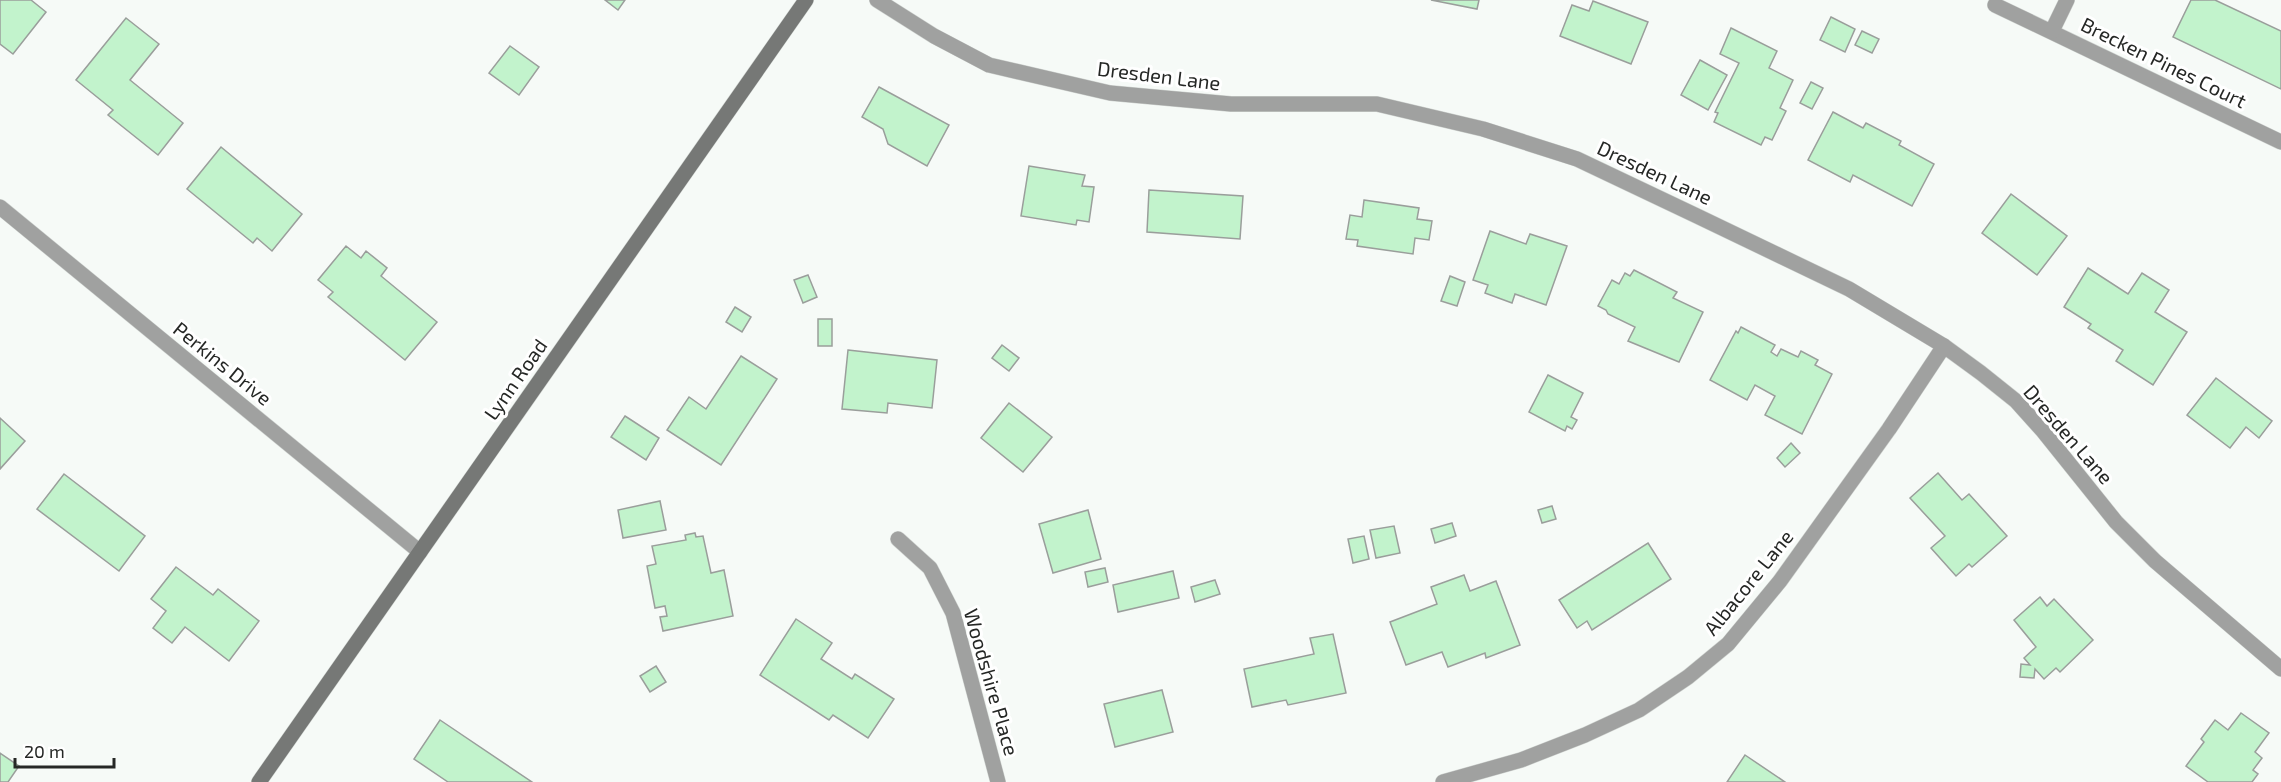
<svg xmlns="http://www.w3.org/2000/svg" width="2281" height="782" viewBox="0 0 2281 782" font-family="'Exo 2',sans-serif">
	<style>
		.building { fill: #c2f3cc; stroke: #9a9e9b; stroke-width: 1.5 }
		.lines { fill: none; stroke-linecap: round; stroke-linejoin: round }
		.minor-casing { stroke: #d0d4d1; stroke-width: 16 }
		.secondary-casing { stroke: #d0d4d1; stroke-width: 16 }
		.minor { stroke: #a0a1a0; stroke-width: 15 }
		.secondary { stroke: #767876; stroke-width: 15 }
		.labels { text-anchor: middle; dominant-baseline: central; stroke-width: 6; stroke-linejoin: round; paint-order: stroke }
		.street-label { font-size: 20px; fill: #252725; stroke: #fff }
	</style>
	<rect width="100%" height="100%" fill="#f6faf7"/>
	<g class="building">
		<polygon points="0,0 31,0 46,12 13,54 0,44"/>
		<polygon points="605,0 625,0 618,10"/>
		<polygon points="1431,0 1479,0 1477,9"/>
		<polygon points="2191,0 2215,0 2281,31 2281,89 2173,37"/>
		<polygon points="1593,1 1648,22 1631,64 1560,36 1572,5 1589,11"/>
		<polygon points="1831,17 1855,29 1845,52 1820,40"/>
		<polygon points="126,18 159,44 130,80 183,123 158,155 108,115 113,110 76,80"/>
		<polygon points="1731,28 1777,51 1769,68 1793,80 1780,108 1786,111 1772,140 1765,137 1761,145 1714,122 1718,113 1715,112 1739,63 1720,54"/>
		<polygon points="1862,31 1879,39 1872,53 1855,45"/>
		<polygon points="510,46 539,67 519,95 489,73"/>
		<polygon points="1700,60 1727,75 1708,110 1681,95"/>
		<polygon points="1811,82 1823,88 1812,109 1800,103"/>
		<polygon points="879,87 949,125 927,166 888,144 883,129 862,117"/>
		<polygon points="1833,112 1863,128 1866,123 1901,141 1899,145 1934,164 1912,206 1853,175 1850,182 1808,160"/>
		<polygon points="221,147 302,214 272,251 257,238 253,243 187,189"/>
		<polygon points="1029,166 1085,175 1082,186 1094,187 1089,222 1077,220 1076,225 1021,216"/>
		<polygon points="1149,190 1243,196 1240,239 1147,232"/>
		<polygon points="2011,194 2067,236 2037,275 1982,233"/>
		<polygon points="1364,200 1419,208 1417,219 1432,221 1429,240 1415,238 1413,254 1357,246 1358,240 1346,239 1350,215 1362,217"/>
		<polygon points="1490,231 1526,244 1530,234 1567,246 1546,305 1515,294 1512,303 1485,293 1488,285 1473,280"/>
		<polygon points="346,246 361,258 366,251 387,268 381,276 437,322 405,360 328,297 333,292 318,280"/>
		<polygon points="2088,268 2128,294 2142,273 2169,290 2155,312 2187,332 2153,385 2116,361 2123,350 2088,328 2091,324 2064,307"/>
		<polygon points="1634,270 1677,292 1673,298 1703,312 1679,362 1628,341 1635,327 1608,314 1606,310 1598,306 1612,280 1619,284 1625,273 1630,276"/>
		<polygon points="808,275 817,297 803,303 794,280"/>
		<polygon points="1450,276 1465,282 1457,306 1441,301"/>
		<polygon points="735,307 751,317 742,332 726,322"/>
		<rect x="818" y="319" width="14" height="27"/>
		<polygon points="1741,327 1775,345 1771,352 1777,356 1781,349 1798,357 1801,351 1818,360 1815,365 1832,374 1802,434 1765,415 1775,396 1755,385 1747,400 1710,380 1736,331 1738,333"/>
		<polygon points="1002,345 1019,358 1009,371 992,358"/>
		<polygon points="848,350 937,360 932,408 888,403 887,413 842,409"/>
		<polygon points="741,356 777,379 721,465 667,430 689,397 706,409"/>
		<polygon points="1548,375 1583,393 1571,417 1577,420 1572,429 1567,426 1565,431 1529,412"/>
		<polygon points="2216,378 2272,421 2259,438 2246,427 2230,448 2187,415"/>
		<polygon points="1009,403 1052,437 1023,472 981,438"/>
		<polygon points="625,416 659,438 646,460 611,437"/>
		<polygon points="0,418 25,441 0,469"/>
		<polygon points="1791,443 1800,453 1785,467 1777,458"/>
		<polygon points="1938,473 1962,500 1969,494 2007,536 1972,567 1969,564 1956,576 1931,548 1945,536 1910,498"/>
		<polygon points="64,474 145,536 119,571 37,509"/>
		<polygon points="660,501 666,530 623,538 618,510"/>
		<polygon points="1552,506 1556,519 1542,523 1538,510"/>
		<polygon points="1088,510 1101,559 1053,573 1039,524"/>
		<polygon points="1452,523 1456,536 1435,543 1431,529"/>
		<polygon points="1394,526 1400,553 1376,558 1370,530"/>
		<polygon points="695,533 696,537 703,536 711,573 724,570 733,616 663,631 660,617 667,616 665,606 655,608 647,566 656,564 652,546 686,540 685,535"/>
		<polygon points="1364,536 1369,559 1353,563 1348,539"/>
		<polygon points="1648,543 1671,579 1592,630 1587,621 1577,628 1559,600"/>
		<polygon points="176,567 213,595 218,589 259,621 229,661 185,627 172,643 153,628 166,611 151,599"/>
		<polygon points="1105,568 1108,582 1088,587 1085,572"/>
		<polygon points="1173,571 1179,598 1118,612 1113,585"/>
		<polygon points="1464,575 1470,591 1496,581 1520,645 1486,658 1485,653 1448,667 1442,652 1406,665 1390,622 1437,604 1431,587"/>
		<polygon points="1215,580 1220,594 1195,602 1191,587"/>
		<polygon points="2040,597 2047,606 2054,599 2093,640 2060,672 2056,668 2044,679 2035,669 2034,678 2020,677 2021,664 2030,665 2024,658 2036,647 2014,620"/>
		<polygon points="796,619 832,643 821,659 852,679 855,674 894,699 868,738 833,715 829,720 760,675"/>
		<polygon points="1333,634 1346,693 1288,705 1286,700 1252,707 1244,669 1314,654 1310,638"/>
		<polygon points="656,666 666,682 650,692 640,676"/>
		<polygon points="1162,690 1173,732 1115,747 1104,704"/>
		<polygon points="2241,713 2269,733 2255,752 2262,758 2253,770 2258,774 2252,782 2208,782 2186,766 2204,742 2201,739 2215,720 2228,730"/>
		<polygon points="440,720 532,782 448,782 414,759"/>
		<polygon points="0,753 19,766 8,782 0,782"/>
		<polygon points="1745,755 1785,782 1727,782"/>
	</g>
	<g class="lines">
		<defs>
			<g id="minor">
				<polyline points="877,0 934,36 989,65 1110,93 1231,104 1377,104 1483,129 1577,159 1697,216 1849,289 1944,346 1981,373 2016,401 2043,431 2116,522 2155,561 2281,669"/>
				<polyline points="1995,5 2281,142"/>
				<polyline points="2052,31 2067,0"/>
				<polyline points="0,207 420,552"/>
				<polyline points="898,539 930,568 953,613 998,782"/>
				<polyline points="1443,782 1521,760 1585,735 1639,710 1688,677 1728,644 1780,581 1889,429 1944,346"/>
			</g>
			<polyline id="secondary" points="259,782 806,0"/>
		</defs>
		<use href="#minor" class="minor-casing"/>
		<use href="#secondary" class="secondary-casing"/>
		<use href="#minor" class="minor"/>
		<use href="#secondary" class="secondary"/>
	</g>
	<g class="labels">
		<g class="street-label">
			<text transform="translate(2164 62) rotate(26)">Brecken Pines Court</text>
			<text transform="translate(1159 75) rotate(7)">Dresden Lane</text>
			<text transform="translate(1655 172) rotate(25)">Dresden Lane</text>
			<text transform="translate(223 363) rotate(39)">Perkins Drive</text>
			<text transform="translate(515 379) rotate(-55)">Lynn Road</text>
			<text transform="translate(2069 434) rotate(49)">Dresden Lane</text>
			<text transform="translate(1748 582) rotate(-51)">Albacore Lane</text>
			<text transform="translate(992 682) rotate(74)">Woodshire Place</text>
		</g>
	</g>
	<path d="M15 758v9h99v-9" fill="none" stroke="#252725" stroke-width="3"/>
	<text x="24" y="758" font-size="18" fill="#252725" stroke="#ffffff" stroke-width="4.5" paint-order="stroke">20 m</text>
</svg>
